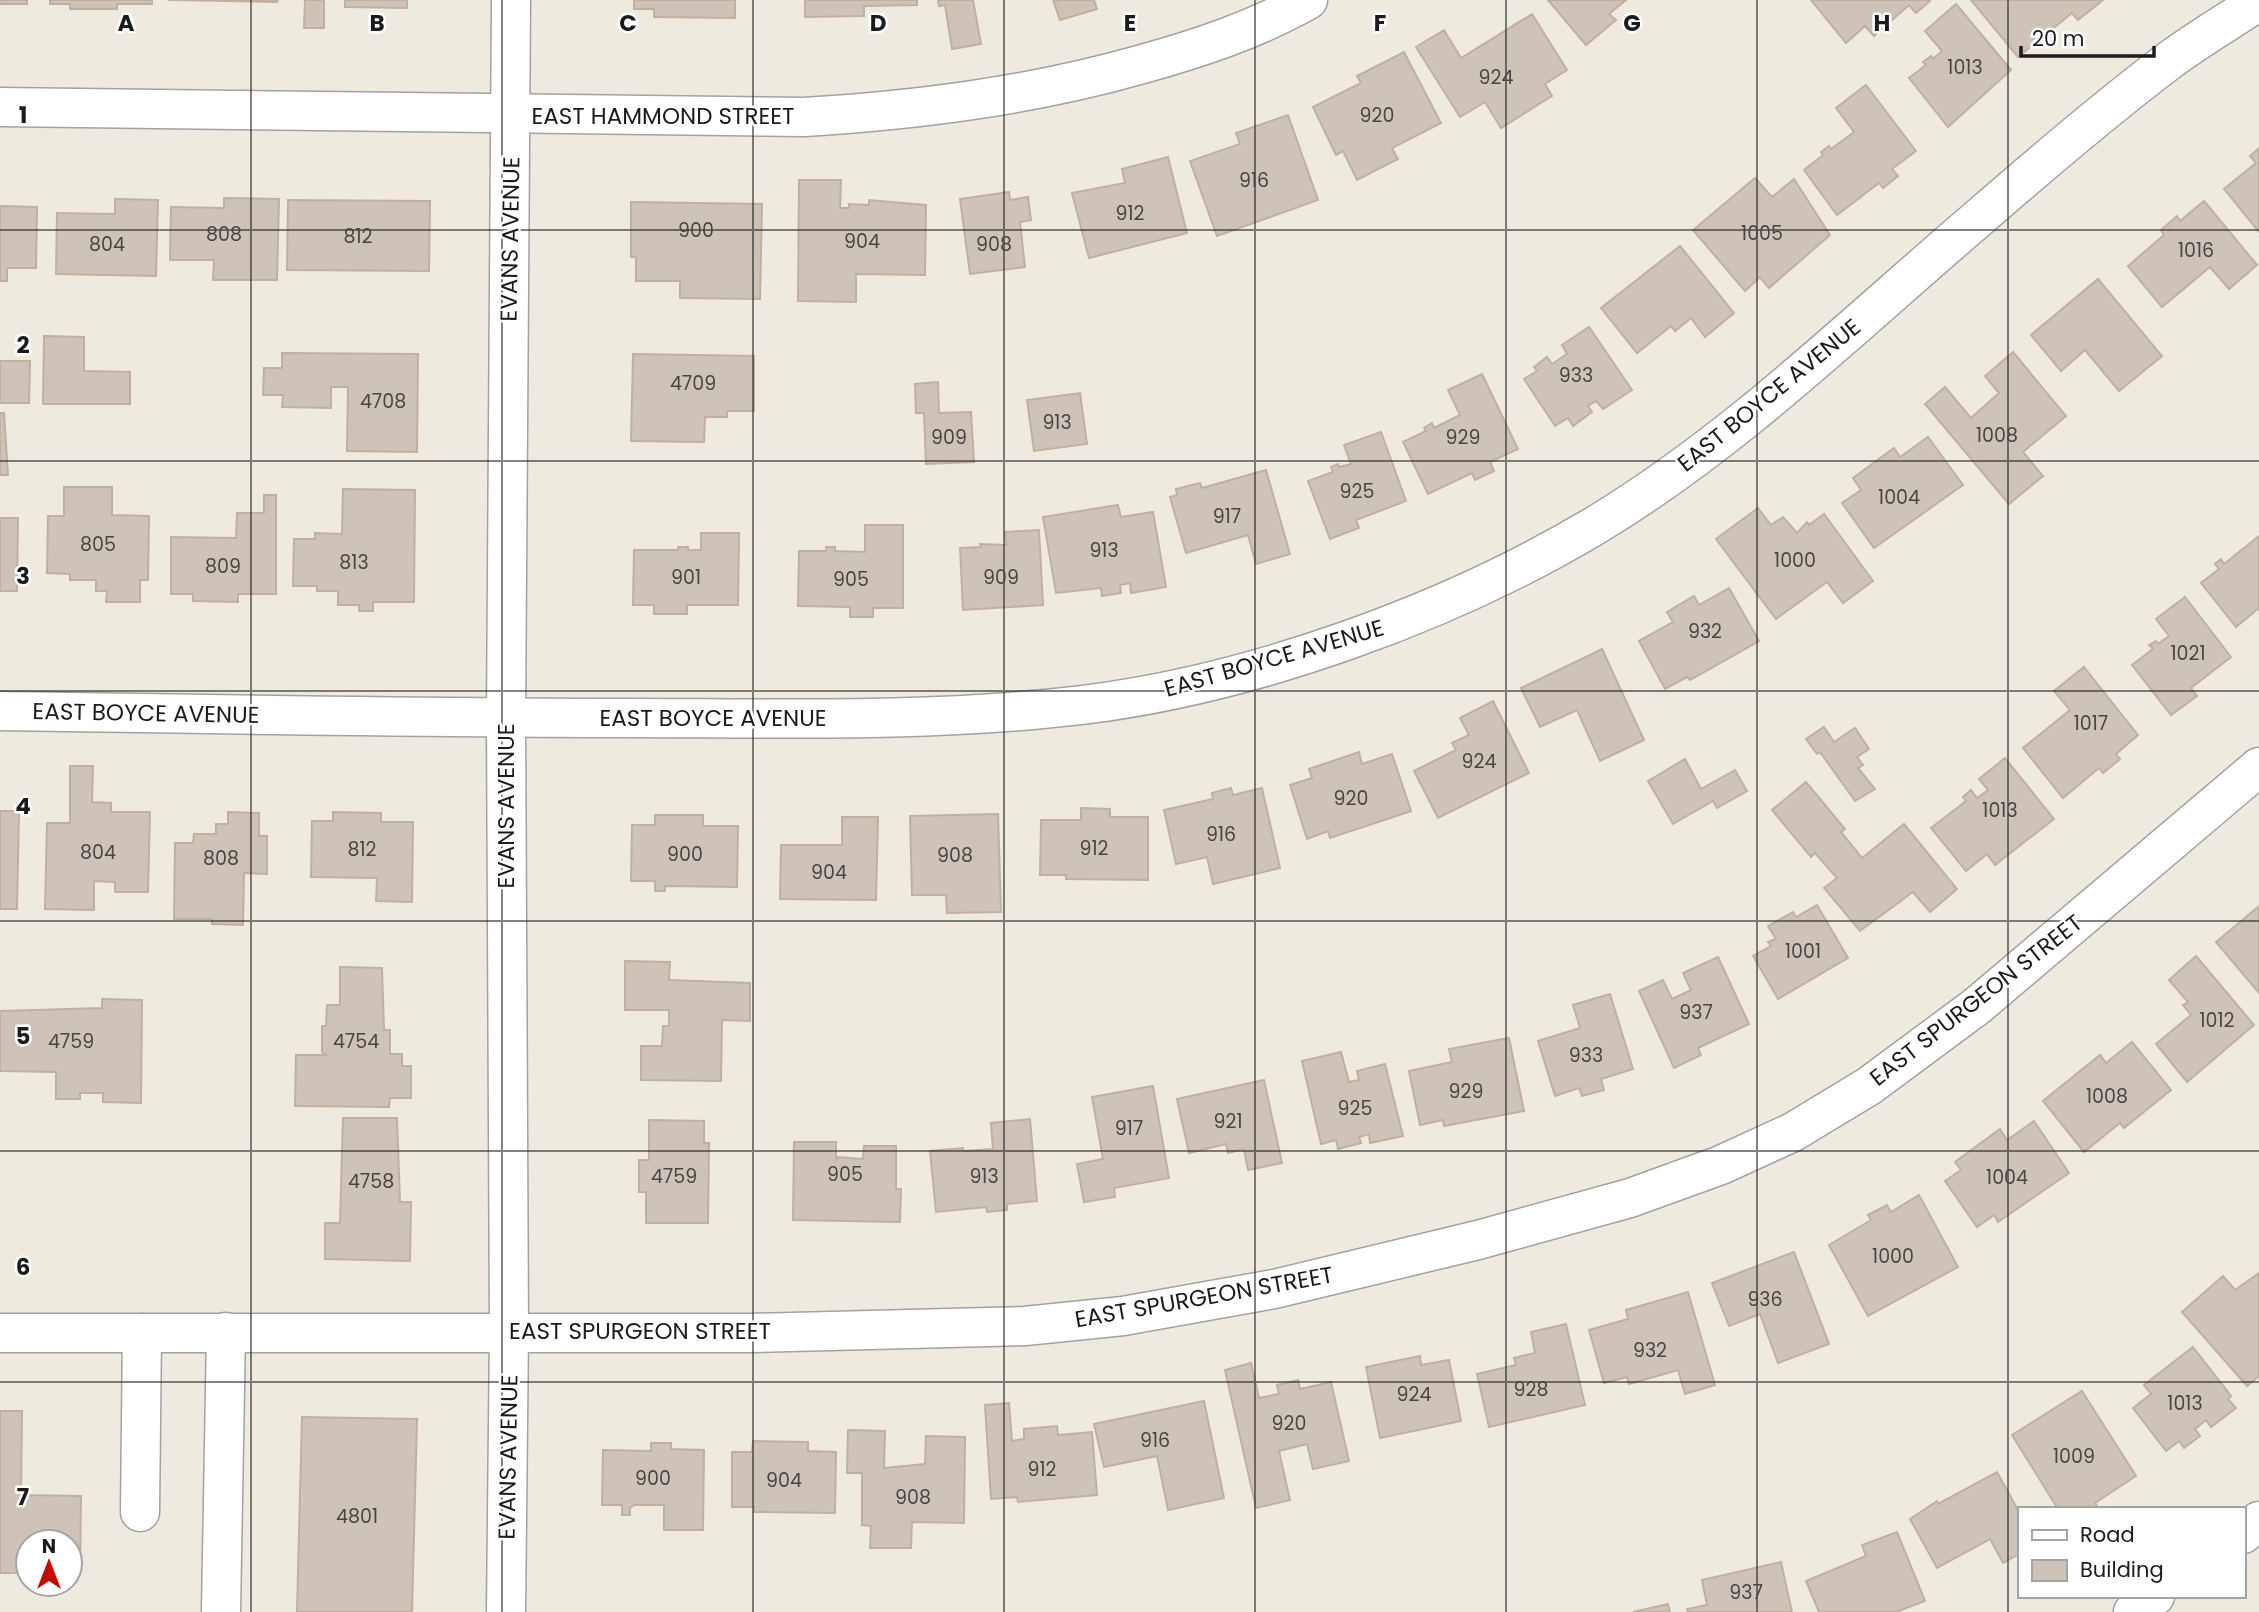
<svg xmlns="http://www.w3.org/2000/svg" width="2259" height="1612" viewBox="0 0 2259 1612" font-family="Poppins,sans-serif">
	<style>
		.building { fill: #cec3b8; stroke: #c1b0a0; stroke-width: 2 }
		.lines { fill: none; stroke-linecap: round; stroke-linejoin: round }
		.minor-casing { stroke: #a2a2a2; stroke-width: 41 }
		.minor { stroke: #fff; stroke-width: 38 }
		.grid { fill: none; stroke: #1b1b1b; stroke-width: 2; stroke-opacity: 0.55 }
		.labels { text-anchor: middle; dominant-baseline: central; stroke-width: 5; stroke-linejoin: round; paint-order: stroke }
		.number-label { font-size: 19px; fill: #484542 }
		.street-label { font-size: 23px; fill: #1b1b1b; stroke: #fff }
		.grid-label { font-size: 23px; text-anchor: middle; font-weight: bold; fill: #1b1b1b; stroke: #fff; stroke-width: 5; stroke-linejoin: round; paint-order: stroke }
	</style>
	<rect width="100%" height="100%" fill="#eeeadf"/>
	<g class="building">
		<rect x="0" y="0" width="27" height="4"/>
		<polygon points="50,0 152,0 152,4 117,4 117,9 70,9 70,4 50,4"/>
		<polygon points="168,0 278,0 277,2"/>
		<polygon points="305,0 324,0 324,28 304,28"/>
		<polygon points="345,0 407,0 407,8 345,7"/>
		<polygon points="634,0 735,0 735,18 654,17 654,9 634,9"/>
		<polygon points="805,0 917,0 917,5 864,6 864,16 805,17"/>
		<polygon points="938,0 973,0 981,44 952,49 945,5 939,6"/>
		<polygon points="1053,0 1094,0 1097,9 1060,20"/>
		<polygon points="1548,0 1626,0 1609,14 1616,20 1586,45"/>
		<polygon points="1811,0 1929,0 1930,1 1916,13 1909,5 1874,36 1865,26 1846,43"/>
		<polygon points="1971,0 2103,0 2078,20 2072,13 2018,57"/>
		<polygon points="1956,4 2011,70 1948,127 1909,78 1926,65 1923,62 1931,56 1933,59 1942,51 1925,31"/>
		<polygon points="1532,14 1567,70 1545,84 1552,96 1501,128 1485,102 1460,117 1416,47 1444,30 1461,58"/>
		<polygon points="1404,52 1441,123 1392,148 1398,159 1357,180 1343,151 1336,155 1313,107 1361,83 1357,76"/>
		<polygon points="1866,85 1916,151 1892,169 1898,176 1883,188 1879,183 1837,215 1804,170 1823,155 1821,152 1829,146 1831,149 1854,132 1836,108"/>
		<polygon points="1288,115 1318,200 1217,236 1190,161 1240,144 1236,133"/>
		<polygon points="2259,148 2259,232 2224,189 2256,163 2250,156"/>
		<polygon points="1168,157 1187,233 1089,258 1072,193 1125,183 1122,169"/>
		<polygon points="1755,178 1772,197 1794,179 1830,235 1769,288 1760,277 1745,291 1693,230"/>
		<polygon points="799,180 841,180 840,208 849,208 849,204 869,205 869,200 926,205 925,275 856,274 856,302 798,301"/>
		<polygon points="1009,192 1010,200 1028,197 1031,220 1020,222 1025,267 970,274 960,199"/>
		<polygon points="224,198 279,199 277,280 213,280 214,260 170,260 171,207 224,208"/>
		<polygon points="115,199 158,200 156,276 56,274 57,213 115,214"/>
		<polygon points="288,200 430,201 429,271 287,270"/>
		<polygon points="2204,201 2257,265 2229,289 2210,267 2162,307 2128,266 2164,235 2161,230 2177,216 2180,221"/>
		<polygon points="631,202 762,204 760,299 680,298 680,281 636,281 636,257 631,257"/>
		<polygon points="0,206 37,207 36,268 7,268 7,281 0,281"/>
		<polygon points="1680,246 1734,313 1705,337 1691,318 1675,331 1671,326 1637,353 1601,308"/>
		<polygon points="2098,279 2162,356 2119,391 2085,350 2061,371 2031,335"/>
		<polygon points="1589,327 1632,390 1603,409 1596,401 1588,406 1592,412 1573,426 1568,418 1555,426 1524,379 1537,371 1534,367 1547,357 1552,364 1567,354 1562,345"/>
		<polygon points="44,336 84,337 84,371 130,372 130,404 43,404"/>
		<polygon points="2013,352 2066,416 2023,452 2043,476 2009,504 1925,404 1945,387 1971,418 1999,393 1985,376"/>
		<polygon points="282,353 418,354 417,452 347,451 348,387 331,387 331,408 282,407 283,395 263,395 264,368 282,368"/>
		<polygon points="633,354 754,356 754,411 727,411 727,417 705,417 704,442 631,441"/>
		<polygon points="0,361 30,361 29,403 0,403"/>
		<polygon points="1482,374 1518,449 1490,462 1494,471 1475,480 1472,473 1428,494 1403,442 1426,431 1424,428 1432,423 1434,428 1460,415 1448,390"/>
		<polygon points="938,382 939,413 971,412 974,462 926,464 924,413 916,413 915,384"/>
		<polygon points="1080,393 1087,444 1034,451 1027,400"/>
		<polygon points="0,413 4,413 8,475 0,475"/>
		<polygon points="1381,432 1406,501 1356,520 1359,528 1330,539 1308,481 1333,472 1331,467 1338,464 1339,467 1351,464 1344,445"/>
		<polygon points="1928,437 1963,485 1874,548 1842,503 1861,490 1853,478 1894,448 1900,457"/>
		<polygon points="1266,470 1290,554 1256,564 1248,535 1186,553 1170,497 1177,495 1176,489 1200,483 1202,488"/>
		<polygon points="64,487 112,487 112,515 149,516 148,580 140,580 140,602 106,602 107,591 96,591 96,580 70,580 70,574 47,573 48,516 64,516"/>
		<polygon points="343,489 415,490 414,602 373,602 373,611 359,611 359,605 338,605 338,591 317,591 317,586 293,586 294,539 315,539 315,533 342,534"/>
		<polygon points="264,495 276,495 276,594 238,594 238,602 193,601 193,594 171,594 171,537 236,538 237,513 264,513"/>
		<polygon points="1118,505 1121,517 1153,512 1166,587 1131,593 1130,583 1120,585 1121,593 1102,596 1101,588 1056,593 1043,517"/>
		<polygon points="1758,508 1771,525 1783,517 1797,533 1807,522 1809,525 1824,514 1873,581 1843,603 1827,582 1776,619 1716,539"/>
		<polygon points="0,518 18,518 17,591 0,591"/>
		<polygon points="865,525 903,525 903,608 873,608 873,617 850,617 850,607 798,606 799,551 826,551 826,547 835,547 835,551 865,552"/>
		<polygon points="1039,530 1043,605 963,610 960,548 981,547 980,544 1006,545 1005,532"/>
		<polygon points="701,533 739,533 738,605 687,605 687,614 654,614 654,605 633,605 634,550 678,550 678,547 688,547 688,550 701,550"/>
		<polygon points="2259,536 2259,608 2236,627 2201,583 2219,569 2215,564 2221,559 2224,564"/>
		<polygon points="1729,588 1759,641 1690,680 1687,677 1665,689 1639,641 1673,622 1667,612 1694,596 1699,605"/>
		<polygon points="2185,597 2231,657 2191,688 2197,696 2171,715 2132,665 2153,649 2149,645 2156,641 2158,644 2169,636 2156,619"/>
		<polygon points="1602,649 1644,740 1600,761 1577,710 1540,727 1521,688"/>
		<polygon points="2084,667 2138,735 2116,754 2120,759 2103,773 2099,768 2063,798 2023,748 2070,710 2054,691"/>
		<polygon points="1493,701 1529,773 1438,818 1414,771 1456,750 1452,743 1469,735 1460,718"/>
		<polygon points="1824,727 1834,742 1855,728 1869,749 1857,757 1863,765 1858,768 1875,789 1855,801 1820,752 1817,754 1806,739"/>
		<polygon points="1359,752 1362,764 1392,754 1411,811 1330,838 1328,831 1307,839 1290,785 1312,778 1309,769"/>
		<polygon points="2005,758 2054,819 1995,865 1987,854 1966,871 1931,828 1966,801 1963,797 1971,790 1977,798 1988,790 1979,779"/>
		<polygon points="1685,759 1701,789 1735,770 1747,791 1717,808 1713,801 1673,824 1648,781"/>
		<polygon points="70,766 93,766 92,802 111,803 111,812 150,812 148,892 115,892 115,882 94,881 94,910 45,909 47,823 70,823"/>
		<polygon points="1806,782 1845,829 1841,832 1862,858 1904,824 1957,889 1930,912 1913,892 1860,931 1824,888 1837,878 1815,853 1811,857 1772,810"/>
		<polygon points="1231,788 1233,795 1262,788 1280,868 1213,884 1207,857 1176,864 1164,810 1213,799 1212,793"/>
		<polygon points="1081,808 1110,809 1110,817 1148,817 1148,880 1066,879 1066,875 1040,875 1041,820 1081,820"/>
		<polygon points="0,811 19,811 17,909 0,909"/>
		<polygon points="228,812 259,813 259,836 267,836 267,874 244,873 243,925 212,924 212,919 174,919 175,843 193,843 194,834 216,834 216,824 228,824"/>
		<polygon points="333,812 381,813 381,822 413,822 412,902 376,901 377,878 311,877 312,821 333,821"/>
		<polygon points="998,814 1001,912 947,913 946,895 912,895 910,816"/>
		<polygon points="655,815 703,815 703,826 738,826 737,887 665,886 665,891 655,891 655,881 631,881 632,825 655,825"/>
		<polygon points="842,817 878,817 876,900 780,899 781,845 842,845"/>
		<polygon points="1817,905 1848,958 1778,999 1753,956 1771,946 1768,942 1776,939 1768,926 1793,912 1796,917"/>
		<polygon points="2259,906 2259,993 2216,942"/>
		<polygon points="2196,956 2254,1025 2187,1082 2156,1044 2191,1015 2183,1005 2188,1002 2169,980"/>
		<polygon points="1718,957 1749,1024 1698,1048 1701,1055 1674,1068 1639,991 1663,980 1672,999 1691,990 1683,973"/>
		<polygon points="625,961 670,962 669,980 750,983 750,1021 722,1020 721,1081 641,1080 641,1046 662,1046 663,1026 669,1026 669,1010 625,1010"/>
		<polygon points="340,967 382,968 384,1030 390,1030 390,1054 402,1054 402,1066 411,1066 411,1098 390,1098 389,1107 295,1106 296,1055 326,1055 322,1052 322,1026 326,1026 327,1005 340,1005"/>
		<polygon points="1610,994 1633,1069 1601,1079 1604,1090 1582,1096 1579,1088 1555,1096 1538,1041 1580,1028 1573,1005"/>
		<polygon points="102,999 142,1000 141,1103 103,1102 103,1093 80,1093 80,1099 56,1099 56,1072 0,1071 0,1011 102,1008"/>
		<polygon points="1509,1038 1524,1111 1444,1126 1443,1120 1420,1125 1409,1071 1452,1062 1449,1049"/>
		<polygon points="2132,1042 2171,1090 2124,1128 2120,1123 2084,1152 2043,1101 2100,1055 2106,1063"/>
		<polygon points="1341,1052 1349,1082 1359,1080 1357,1071 1385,1064 1403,1136 1370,1143 1369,1134 1359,1137 1361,1143 1338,1149 1336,1140 1321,1144 1302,1061"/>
		<polygon points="1264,1080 1282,1163 1248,1170 1244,1149 1228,1153 1226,1144 1189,1153 1177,1099"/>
		<polygon points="1153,1086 1169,1178 1114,1188 1115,1197 1084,1202 1077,1164 1103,1159 1092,1097"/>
		<polygon points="343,1118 397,1118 400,1202 411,1202 410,1261 325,1259 325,1223 340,1223"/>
		<polygon points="1030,1119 1037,1201 1007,1204 1007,1210 987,1212 986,1207 936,1212 930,1151 963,1148 963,1151 993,1149 991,1123"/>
		<polygon points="649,1120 704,1121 704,1143 709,1143 708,1223 646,1223 646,1192 639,1192 639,1160 649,1160"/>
		<polygon points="2034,1121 2069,1173 1998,1222 1994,1215 1977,1227 1945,1181 1961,1170 1955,1162 2000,1129 2007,1140"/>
		<polygon points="794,1142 836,1142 836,1160 838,1157 863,1159 864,1146 896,1146 896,1189 901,1189 900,1222 793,1220"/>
		<polygon points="1919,1195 1958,1267 1868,1316 1829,1245 1871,1220 1868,1215 1887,1205 1891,1212"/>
		<polygon points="1794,1252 1829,1344 1778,1363 1760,1314 1729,1326 1712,1283"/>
		<polygon points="2259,1273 2259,1376 2247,1386 2182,1312 2223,1276 2235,1290"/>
		<polygon points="1688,1292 1715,1385 1685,1394 1678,1370 1629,1384 1627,1377 1604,1383 1589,1330 1628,1319 1626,1310"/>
		<polygon points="1566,1324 1585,1405 1489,1427 1477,1374 1516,1365 1514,1358 1535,1353 1531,1332"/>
		<polygon points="2193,1347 2231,1396 2228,1399 2236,1408 2211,1427 2206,1420 2195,1429 2200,1436 2184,1448 2179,1441 2166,1451 2133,1408 2151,1394 2144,1385"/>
		<polygon points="1420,1356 1421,1365 1449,1360 1461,1421 1380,1438 1366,1367"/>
		<polygon points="1251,1363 1259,1398 1279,1394 1277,1385 1298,1380 1300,1389 1331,1382 1349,1461 1313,1469 1307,1444 1279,1451 1290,1500 1256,1508 1225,1370"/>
		<polygon points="2082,1391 2136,1476 2095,1503 2099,1509 2058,1509 2012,1435"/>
		<polygon points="1204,1401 1224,1498 1168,1510 1157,1456 1104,1467 1094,1424"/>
		<polygon points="1009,1403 1012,1441 1024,1439 1024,1429 1057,1426 1058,1435 1092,1432 1097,1495 1018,1502 1017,1497 991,1499 985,1405"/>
		<polygon points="0,1411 22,1411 21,1495 81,1496 80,1573 70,1573 70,1542 28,1542 28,1573 0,1573"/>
		<polygon points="302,1417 417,1419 412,1612 297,1612"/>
		<polygon points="848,1430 885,1431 884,1468 925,1464 926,1436 965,1437 964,1523 912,1522 911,1548 870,1548 871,1526 862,1525 862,1473 847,1473"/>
		<polygon points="753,1441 808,1442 808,1451 836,1452 835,1513 754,1512 754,1507 732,1507 732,1452 752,1452"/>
		<polygon points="651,1443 671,1443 671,1449 704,1450 703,1530 664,1530 664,1505 634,1505 630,1508 630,1515 622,1515 622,1505 602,1505 603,1450 651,1451"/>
		<polygon points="1997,1472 2019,1512 2019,1554 2003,1563 1990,1539 1937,1568 1910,1519 1937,1501 1938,1504"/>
		<polygon points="1897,1532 1925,1601 1896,1612 1819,1612 1806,1581 1866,1556 1862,1545"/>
		<polygon points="1781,1562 1792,1612 1688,1612 1687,1609 1707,1605 1702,1580"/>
		<polygon points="1668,1604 1670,1612 1633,1612"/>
	</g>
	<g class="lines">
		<defs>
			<g id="minor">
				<path d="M0 107 804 117C918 110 1029 96 1139 65 1197 49 1255 30 1308 0"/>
				<path d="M0 711C207 714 415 718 622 718 775 718 930 723 1082 705 1253 684 1449 613 1596 525 1735 441 1851 327 1974 222 2036 168 2100 113 2166 63 2195 41 2228 22 2259 1"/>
				<polyline points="0,1333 749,1333 1025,1326 1123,1316 1274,1289 1478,1240 1630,1198 1721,1165 1793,1132 1869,1086 1977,1006 2259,767"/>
				<polyline points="140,1512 142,1333"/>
				<polyline points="2243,1534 2259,1521"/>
				<polyline points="221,1612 226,1332"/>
				<polyline points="506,1612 509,1330 506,718 511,0"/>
				<polyline points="2133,1612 2155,1596"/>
			</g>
		</defs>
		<use href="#minor" class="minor-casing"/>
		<use href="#minor" class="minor"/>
	</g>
	<path class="grid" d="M251 0V1612M502 0V1612M753 0V1612M1004 0V1612M1255 0V1612M1506 0V1612M1757 0V1612M2008 0V1612M0 230H2259M0 461H2259M0 691H2259M0 921H2259M0 1151H2259M0 1382H2259"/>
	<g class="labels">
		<g class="number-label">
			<text x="1965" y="67">1013</text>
			<text x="1496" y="77">924</text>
			<text x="1377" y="115">920</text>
			<text x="1254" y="180">916</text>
			<text x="1130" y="213">912</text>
			<text x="696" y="230">900</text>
			<text x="1762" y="233">1005</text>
			<text x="224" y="234">808</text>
			<text x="358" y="236">812</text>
			<text x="862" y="241">904</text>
			<text x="107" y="244">804</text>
			<text x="994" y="244">908</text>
			<text x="2196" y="250">1016</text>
			<text x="1576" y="375">933</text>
			<text x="693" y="383">4709</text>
			<text x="383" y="401">4708</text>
			<text x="1057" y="422">913</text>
			<text x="1997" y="435">1008</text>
			<text x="949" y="437">909</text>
			<text x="1463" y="437">929</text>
			<text x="1357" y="491">925</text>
			<text x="1899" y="497">1004</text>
			<text x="1227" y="516">917</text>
			<text x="98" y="544">805</text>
			<text x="1104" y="550">913</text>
			<text x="1795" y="560">1000</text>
			<text x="354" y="562">813</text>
			<text x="223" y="566">809</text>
			<text x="686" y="577">901</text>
			<text x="1001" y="577">909</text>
			<text x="851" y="579">905</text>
			<text x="1705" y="631">932</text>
			<text x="2188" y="653">1021</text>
			<text x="2091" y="723">1017</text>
			<text x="1479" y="761">924</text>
			<text x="1351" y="798">920</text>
			<text x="2000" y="810">1013</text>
			<text x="1221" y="834">916</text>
			<text x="1094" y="848">912</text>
			<text x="362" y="849">812</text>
			<text x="98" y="852">804</text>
			<text x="685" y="854">900</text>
			<text x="955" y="855">908</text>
			<text x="221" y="858">808</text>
			<text x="829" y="872">904</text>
			<text x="1803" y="951">1001</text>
			<text x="1696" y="1012">937</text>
			<text x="2217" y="1020">1012</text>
			<text x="71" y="1041">4759</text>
			<text x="356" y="1041">4754</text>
			<text x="1586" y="1055">933</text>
			<text x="1466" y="1091">929</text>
			<text x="2107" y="1096">1008</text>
			<text x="1355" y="1108">925</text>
			<text x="1228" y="1121">921</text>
			<text x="1129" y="1128">917</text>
			<text x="845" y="1174">905</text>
			<text x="674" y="1176">4759</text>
			<text x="984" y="1176">913</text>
			<text x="2007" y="1177">1004</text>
			<text x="371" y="1181">4758</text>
			<text x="1893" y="1256">1000</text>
			<text x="1765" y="1299">936</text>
			<text x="1650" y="1350">932</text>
			<text x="1531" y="1389">928</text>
			<text x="1414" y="1394">924</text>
			<text x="2185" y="1403">1013</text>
			<text x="1289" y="1423">920</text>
			<text x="1155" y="1440">916</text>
			<text x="2074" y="1456">1009</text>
			<text x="1042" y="1469">912</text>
			<text x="653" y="1478">900</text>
			<text x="784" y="1480">904</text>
			<text x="913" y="1497">908</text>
			<text x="357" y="1516">4801</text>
			<text x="1746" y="1592">937</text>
		</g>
		<g class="street-label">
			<text x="663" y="116">EAST HAMMOND STREET</text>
			<text transform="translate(510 239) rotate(-89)">EVANS AVENUE</text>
			<text transform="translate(1769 395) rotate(-39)">EAST BOYCE AVENUE</text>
			<text transform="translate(1274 658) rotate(-16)">EAST BOYCE AVENUE</text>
			<text transform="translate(146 713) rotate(1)">EAST BOYCE AVENUE</text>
			<text x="713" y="718">EAST BOYCE AVENUE</text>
			<text transform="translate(506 806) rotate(-90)">EVANS AVENUE</text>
			<text transform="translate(1976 1000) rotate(-38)">EAST SPURGEON STREET</text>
			<text transform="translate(1204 1297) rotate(-10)">EAST SPURGEON STREET</text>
			<text x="640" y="1331">EAST SPURGEON STREET</text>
			<text transform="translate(508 1457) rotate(-89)">EVANS AVENUE</text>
		</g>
	</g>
	<g class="grid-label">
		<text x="126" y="31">A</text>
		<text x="377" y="31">B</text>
		<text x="628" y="31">C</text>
		<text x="878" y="31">D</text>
		<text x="1130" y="31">E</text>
		<text x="1380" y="31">F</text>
		<text x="1632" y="31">G</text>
		<text x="1882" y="31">H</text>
		<text x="23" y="123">1</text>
		<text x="23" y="353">2</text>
		<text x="23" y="584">3</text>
		<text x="23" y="814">4</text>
		<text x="23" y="1044">5</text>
		<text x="23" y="1275">6</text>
		<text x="23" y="1505">7</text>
	</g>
	<rect x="2018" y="1507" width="228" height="91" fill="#ffffff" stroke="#a4a4a4" stroke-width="2"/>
	<rect x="2032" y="1530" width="35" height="10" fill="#ffffff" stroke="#a4a4a4" stroke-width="2"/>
	<text x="2080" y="1542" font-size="21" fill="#1b1b1b">Road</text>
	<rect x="2032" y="1560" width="35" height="21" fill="#cec3b8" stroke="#a4a4a4" stroke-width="2"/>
	<text x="2080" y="1577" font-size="21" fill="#1b1b1b">Building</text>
	<g transform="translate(49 1563)"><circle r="33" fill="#ffffff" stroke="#a4a4a4" stroke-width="2"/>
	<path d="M0-5L12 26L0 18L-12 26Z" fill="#c60a00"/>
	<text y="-10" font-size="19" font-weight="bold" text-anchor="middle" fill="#1b1b1b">N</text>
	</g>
	<path d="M2021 46v10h133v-10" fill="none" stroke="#1b1b1b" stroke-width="3.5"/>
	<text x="2032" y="46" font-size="21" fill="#1b1b1b" stroke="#ffffff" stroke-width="5" paint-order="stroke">20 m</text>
</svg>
